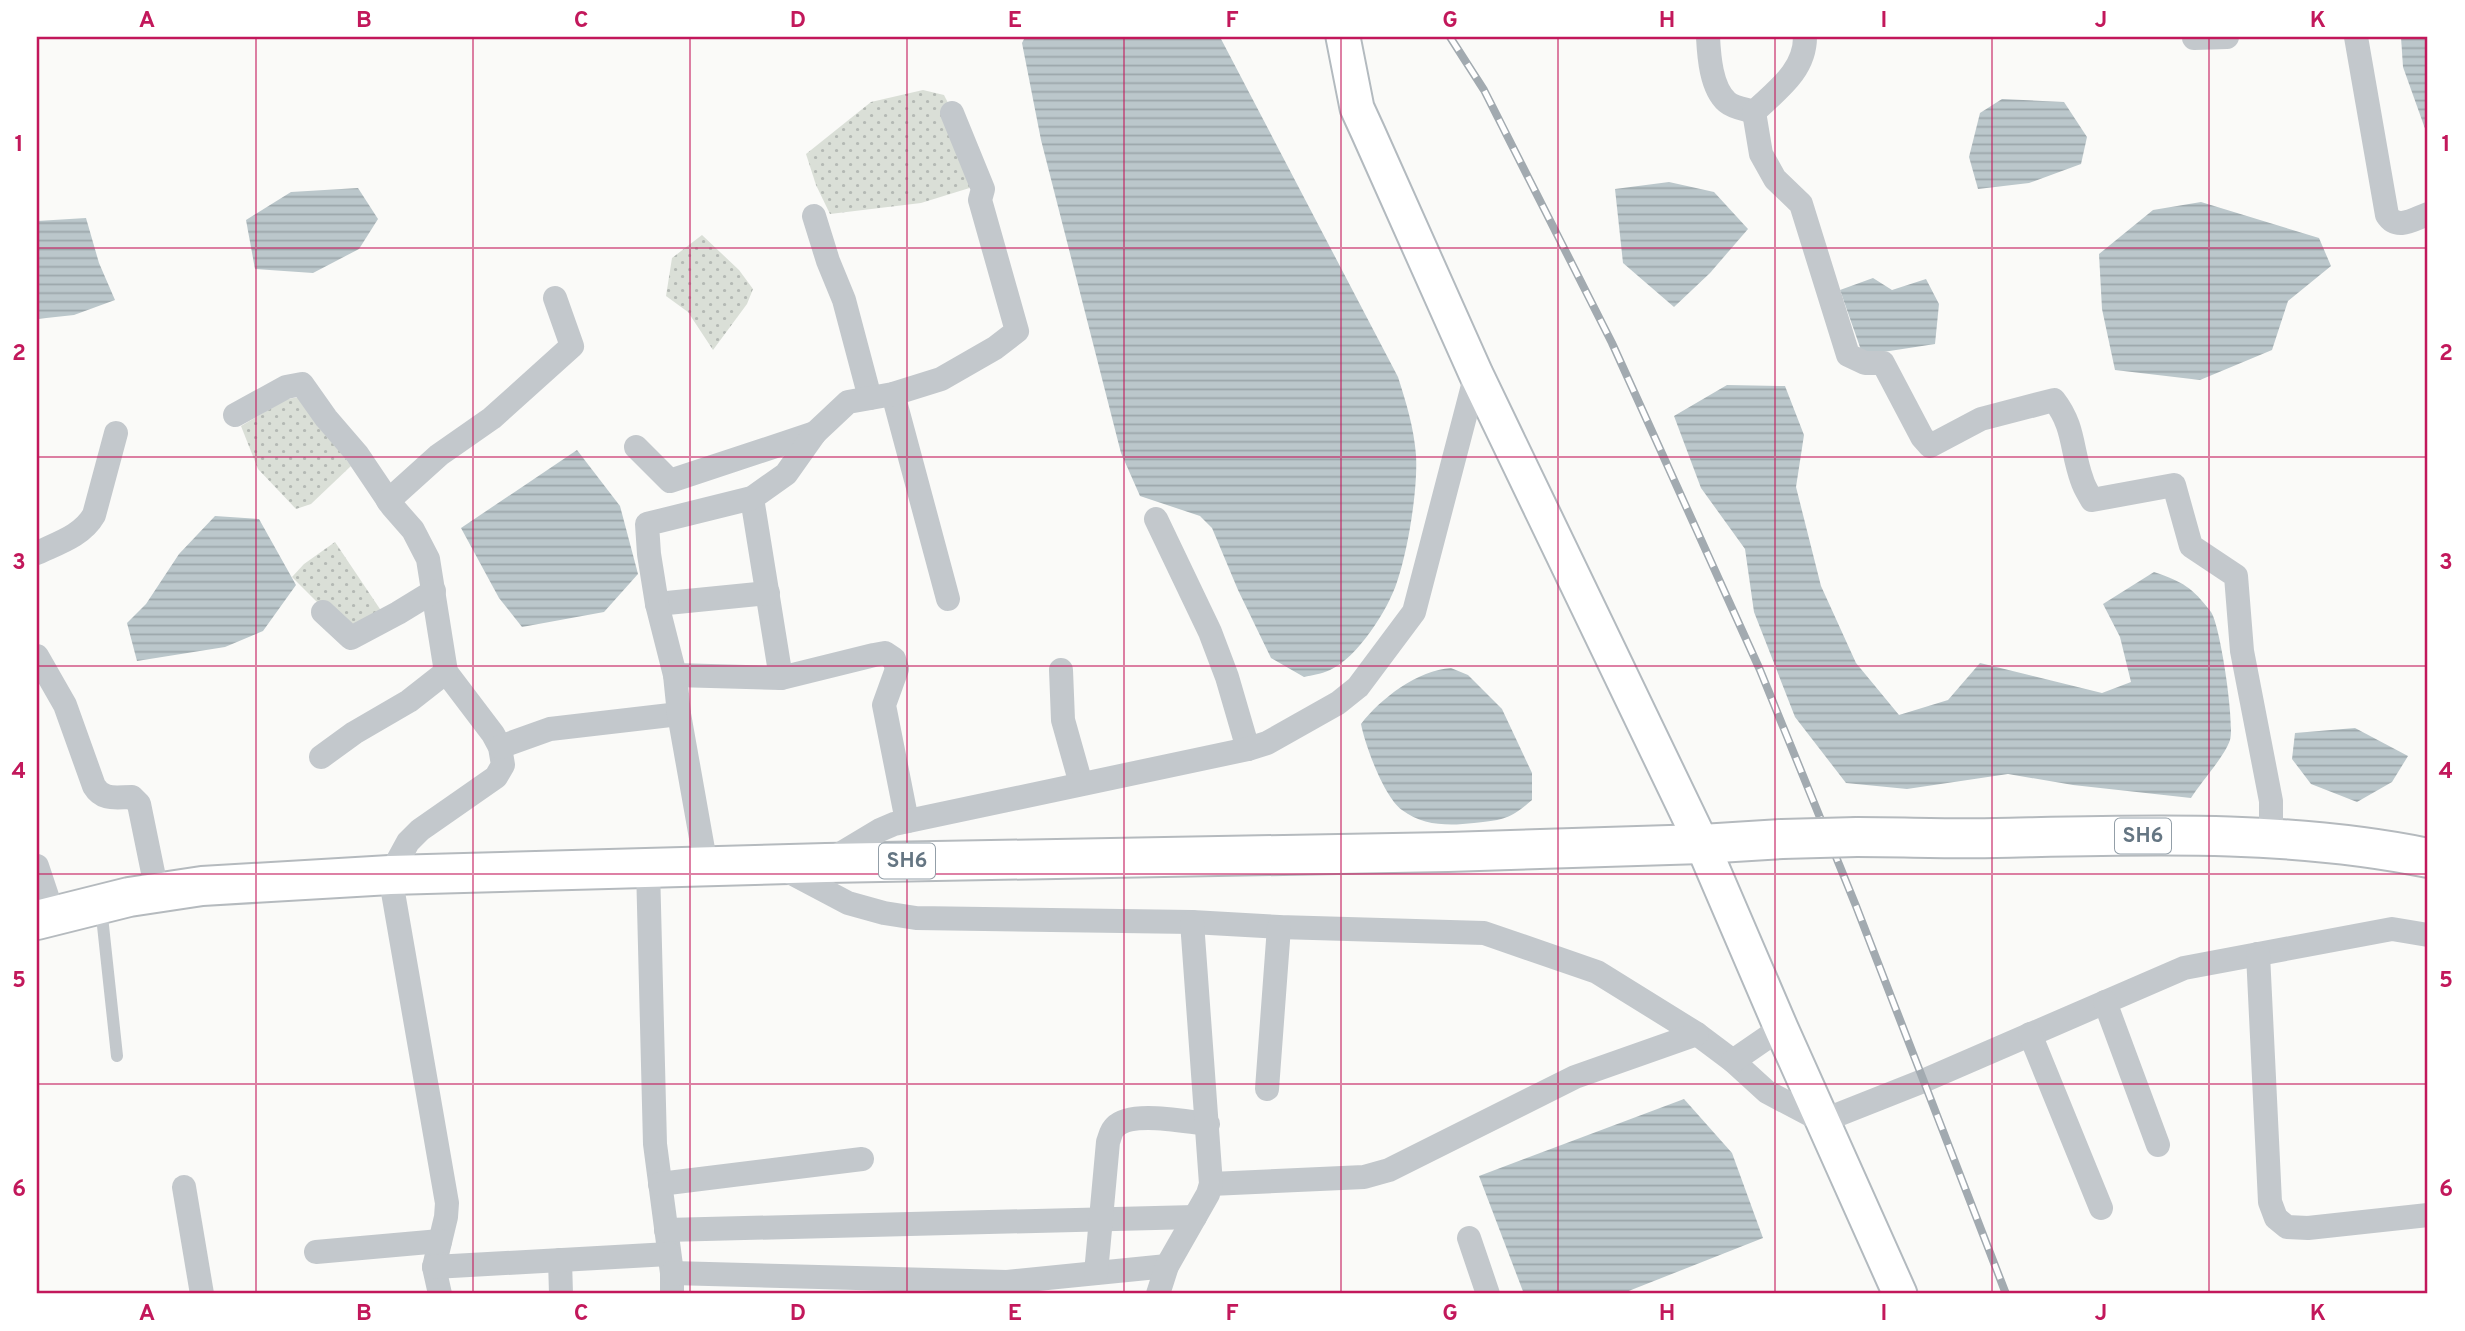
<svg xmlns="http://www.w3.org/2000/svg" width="2465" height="1331" viewBox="0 0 2465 1331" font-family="Overpass,sans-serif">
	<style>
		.park { fill: url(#park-dots) }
		.water { fill: url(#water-rules) }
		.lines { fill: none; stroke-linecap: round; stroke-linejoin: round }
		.secondary-casing { stroke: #b3babf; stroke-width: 37 }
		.primary-casing { stroke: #b5babe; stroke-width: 42 }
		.lane { stroke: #c3c8cc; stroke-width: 12 }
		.street { stroke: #c3c8cc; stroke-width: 24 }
		.secondary { stroke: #fff; stroke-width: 33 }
		.primary { stroke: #fff; stroke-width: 38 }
		.rail-casing { stroke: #a2aab0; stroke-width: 8 }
		.rail { stroke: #fff; stroke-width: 5; stroke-dasharray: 16; stroke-linecap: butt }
		.primary-bridge-casing { stroke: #b5babe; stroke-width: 42; stroke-linecap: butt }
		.primary-bridge { stroke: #fff; stroke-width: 38 }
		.grid { fill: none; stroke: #c2185b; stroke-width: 2; stroke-opacity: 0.55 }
		.labels { text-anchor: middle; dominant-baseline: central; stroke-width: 7; stroke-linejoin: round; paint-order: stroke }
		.shield { fill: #fff; stroke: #939fa8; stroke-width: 2 }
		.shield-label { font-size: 21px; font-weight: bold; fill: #657683 }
		.neatline { fill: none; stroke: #c2185b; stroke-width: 2.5 }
		.grid-label { font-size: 23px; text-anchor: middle; font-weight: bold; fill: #c2185b }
	</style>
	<defs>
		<pattern id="park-dots" width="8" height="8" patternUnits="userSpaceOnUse" patternTransform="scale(1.75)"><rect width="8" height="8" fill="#dadfd7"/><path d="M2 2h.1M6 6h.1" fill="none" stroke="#b4b9b4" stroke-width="1.8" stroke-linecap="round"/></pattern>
		<pattern id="water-rules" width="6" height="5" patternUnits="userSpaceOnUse" patternTransform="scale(1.75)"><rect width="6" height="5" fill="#bbc7cb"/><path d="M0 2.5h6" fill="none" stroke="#9ca6aa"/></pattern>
	</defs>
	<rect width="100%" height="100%" fill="#fafaf8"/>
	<g class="park">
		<polygon points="923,90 944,95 975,156 976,186 921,203 830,214 816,185 806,154 871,102"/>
		<polygon points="702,235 739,270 753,289 747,304 713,350 688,312 666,296 672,258"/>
		<polygon points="300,397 351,466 311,504 296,509 258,469 241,426 287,399"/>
		<polygon points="335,542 386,618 351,636 292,577 304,564"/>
	</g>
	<g class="water">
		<path d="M1025 37H1220L1398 377C1406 402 1414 428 1416 455 1418 489 1408 550 1397 582 1388 610 1357 658 1330 670 1322 674 1312 675 1304 677L1271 658 1238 590 1212 528 1200 516 1140 496 1121 453 1041 140 1022 43Z"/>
		<polygon points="2401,37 2428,37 2428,137 2403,67"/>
		<polygon points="2002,99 2064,102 2087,137 2081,164 2029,183 1978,189 1969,157 1980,113"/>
		<polygon points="1669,182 1714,192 1748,229 1710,273 1674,307 1623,263 1615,189"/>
		<polygon points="358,188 378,219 359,249 313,273 255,269 246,220 291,192"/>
		<polygon points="2201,202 2319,238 2331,266 2288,301 2272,350 2200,380 2115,370 2102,309 2099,254 2153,210"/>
		<polygon points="86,218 99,263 115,300 74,315 37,319 37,221"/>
		<polygon points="1873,278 1892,290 1926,279 1939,304 1935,344 1870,354 1861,350 1840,290"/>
		<path d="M1727 385 1785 386 1804 435 1796 487 1821 586 1856 663 1899 715 1948 700 1980 663 2102 693 2131 682 2120 637 2103 604 2154 572C2183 582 2192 587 2211 612 2220 624 2235 723 2230 740 2225 756 2201 782 2191 798L2073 785 2008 774 1907 789 1846 783 1795 717 1754 612 1745 549 1701 488 1674 416Z"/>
		<polygon points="577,450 620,506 638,574 604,612 522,627 499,598 461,528"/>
		<polygon points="215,516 259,519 296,585 263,631 225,647 137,661 127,623 146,604 179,554"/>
		<path d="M1451 668 1468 675 1502 709 1532 773V800C1509 820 1503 820 1474 823 1449 826 1423 826 1402 810 1384 797 1365 745 1361 724 1381 698 1418 670 1451 668Z"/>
		<polygon points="2355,728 2408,756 2392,782 2357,802 2311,784 2292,759 2295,733"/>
		<polygon points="1684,1099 1732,1153 1763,1238 1621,1294 1524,1294 1479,1176"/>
	</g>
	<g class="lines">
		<defs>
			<polyline id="secondary" points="1343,37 1357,108 1368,132 1476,374 1702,844 1781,1028 1900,1294"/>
			<g id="primary">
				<path d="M1857 837C1904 837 1950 839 1996 838 2140 835 2287 829 2428 858"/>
				<polyline points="37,920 129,897 202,886 390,875 826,863 1448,852 1702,844 1782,839"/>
			</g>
		</defs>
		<use href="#secondary" class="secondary-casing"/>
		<use href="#primary" class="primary-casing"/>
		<polyline class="lane" points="101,907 117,1056"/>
		<g class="street">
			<path d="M1708 37C1709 56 1711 88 1727 102 1734 108 1745 109 1754 112"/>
			<path d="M1805 37C1805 71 1777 90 1754 112L1761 154 1775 179 1801 204 1848 355 1865 363H1883L1922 437 1930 446 1981 419 2054 400C2075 427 2071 450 2082 480 2084 487 2088 493 2092 500L2174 485 2191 546 2236 576 2242 651 2271 801V839"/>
			<path d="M2356 37 2387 215C2397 231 2414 219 2428 214"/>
			<polyline points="2194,38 2227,37"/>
			<polyline points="814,216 828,261 844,300 870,398"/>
			<polyline points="893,394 948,599"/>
			<polyline points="235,415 286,387 302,384 326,418 357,454 392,506 413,530 428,559 446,672 493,734 500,747 503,765 496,777 420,830 408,842 390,875 447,1203 446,1217 434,1267 440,1294"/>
			<polyline points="636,447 670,481 815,433"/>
			<polyline points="752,498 781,678"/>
			<polyline points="388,501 439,455 492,418 572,346 555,298"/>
			<polyline points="1156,519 1210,632 1227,677 1248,749"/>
			<path d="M37 553C58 543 82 536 94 515L116 433"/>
			<polyline points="657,604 768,593"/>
			<polyline points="323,612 351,638 398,613 434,591"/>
			<path d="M37 656 65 705 94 786C103 801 116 797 132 797L139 804 157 892"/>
			<polyline points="1061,670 1063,720 1081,784"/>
			<polyline points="675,675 781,678 874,655 885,653 894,659 897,669 884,705 907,821"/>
			<polyline points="500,747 550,729 679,714"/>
			<polyline points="321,757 354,733 409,701 446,672"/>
			<polyline points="830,860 880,830 894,824 1248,749 1267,743 1338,703 1358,687 1414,612 1476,374"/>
			<polyline points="37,866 53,914"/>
			<polyline points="706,866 679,714 675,675 657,604 649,554 647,524 752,498 786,474 815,433 848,402 893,394 941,379 995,348 1017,331 980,200 983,189 952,113"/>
			<polyline points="778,866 848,903 884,913 916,918 1192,922 1279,927 1484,933 1597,972 1697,1034 1733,1061 1767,1092 1822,1121 1923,1081 2184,968 2392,929 2428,935"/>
			<polyline points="648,867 655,1144 672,1273 672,1294"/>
			<polyline points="2258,954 2270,1202 2276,1218 2287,1227 2308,1228 2428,1215"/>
			<polyline points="2105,1002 2158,1145"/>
			<polyline points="2030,1034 2101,1208"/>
			<polyline points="1733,1061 1781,1028"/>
			<polyline points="1267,1089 1279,927"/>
			<polyline points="660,1184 862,1159"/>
			<polyline points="1211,1184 1364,1177 1389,1170 1575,1077 1697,1034"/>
			<polyline points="184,1187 202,1294"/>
			<polyline points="666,1230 1195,1217"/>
			<polyline points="1469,1238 1488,1294"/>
			<polyline points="316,1252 440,1241"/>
			<polyline points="560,1260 561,1294"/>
			<polyline points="434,1267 669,1254"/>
			<polyline points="672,1273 1007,1282 1167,1266"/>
			<path d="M1096 1273 1108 1142C1110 1137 1111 1130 1115 1127 1131 1110 1185 1122 1208 1124"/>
			<polyline points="1158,1294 1167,1266 1208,1194 1211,1184 1192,922"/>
		</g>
		<use href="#secondary" class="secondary"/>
		<use href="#primary" class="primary"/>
		<defs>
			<polyline id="rail" points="1450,37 1484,90 1612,343 1760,670 1856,906 2006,1294"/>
		</defs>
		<use href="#rail" class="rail-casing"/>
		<use href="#rail" class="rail"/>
		<defs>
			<polyline id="primary-bridge" points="1782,839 1857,837"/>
		</defs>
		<use href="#primary-bridge" class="primary-bridge-casing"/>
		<use href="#primary-bridge" class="primary-bridge"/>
	</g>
	<path class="grid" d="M256 37V1294M473 37V1294M690 37V1294M907 37V1294M1124 37V1294M1341 37V1294M1558 37V1294M1775 37V1294M1992 37V1294M2209 37V1294M37 248H2428M37 457H2428M37 666H2428M37 874H2428M37 1084H2428"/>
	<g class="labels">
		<g class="shield">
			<rect x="2115" y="818.5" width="56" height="35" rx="5"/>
			<rect x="879" y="843.5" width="56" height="35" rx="5"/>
		</g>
		<g class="shield-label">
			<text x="2143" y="836">SH6</text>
			<text x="907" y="861">SH6</text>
		</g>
	</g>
	<rect width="2465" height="1331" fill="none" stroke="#ffffff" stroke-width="77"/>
	<rect x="38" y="38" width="2388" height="1254" class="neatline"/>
	<g class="grid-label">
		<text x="147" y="27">A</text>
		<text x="364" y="27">B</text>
		<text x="581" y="27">C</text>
		<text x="798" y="27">D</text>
		<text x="1015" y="27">E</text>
		<text x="1232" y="27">F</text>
		<text x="1450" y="27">G</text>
		<text x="1667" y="27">H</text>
		<text x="1884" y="27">I</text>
		<text x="2101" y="27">J</text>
		<text x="2318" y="27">K</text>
		<text x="19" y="151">1</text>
		<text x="2446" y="151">1</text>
		<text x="19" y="360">2</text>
		<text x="2446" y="360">2</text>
		<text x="19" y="569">3</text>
		<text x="2446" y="569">3</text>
		<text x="19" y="778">4</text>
		<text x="2446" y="778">4</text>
		<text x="19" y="987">5</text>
		<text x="2446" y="987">5</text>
		<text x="19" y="1196">6</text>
		<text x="2446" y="1196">6</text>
		<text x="147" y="1320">A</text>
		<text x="364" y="1320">B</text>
		<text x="581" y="1320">C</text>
		<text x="798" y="1320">D</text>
		<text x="1015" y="1320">E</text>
		<text x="1232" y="1320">F</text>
		<text x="1450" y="1320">G</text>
		<text x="1667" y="1320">H</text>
		<text x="1884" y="1320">I</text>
		<text x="2101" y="1320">J</text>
		<text x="2318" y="1320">K</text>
	</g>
</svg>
